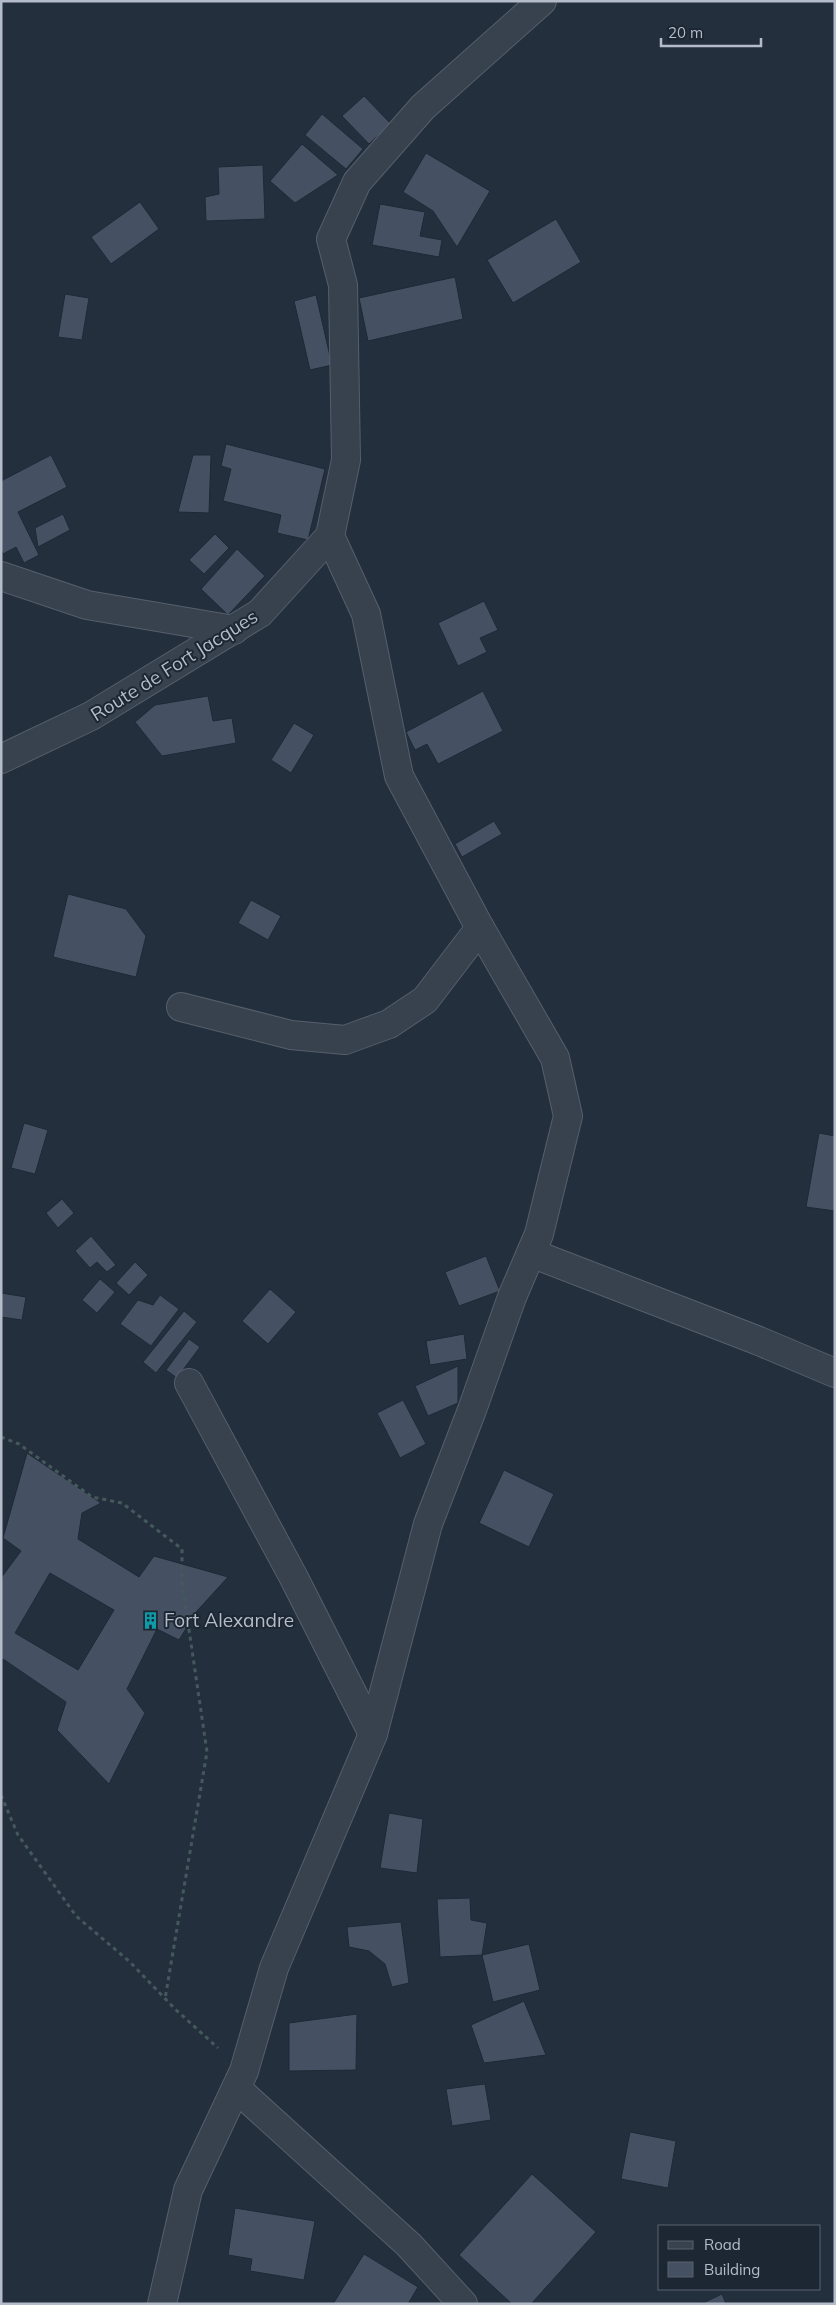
<svg xmlns="http://www.w3.org/2000/svg" width="836" height="2305" viewBox="0 0 836 2305" font-family="Mulish,sans-serif">
	<style>
		.building { fill: #455162; stroke: #1f2835; fill-rule: evenodd }
		.lines { fill: none; stroke-linecap: round; stroke-linejoin: round }
		.minor-casing { stroke: #565f6c; stroke-width: 30 }
		.path { stroke: #44595c; stroke-width: 3; stroke-dasharray: 4 4; stroke-linecap: butt }
		.minor { stroke: #38414e; stroke-width: 28 }
		.labels { text-anchor: middle; dominant-baseline: central; stroke-width: 4; stroke-linejoin: round; paint-order: stroke }
		.street-label { font-size: 19px; fill: #b4bcc9; stroke: #1d2633 }
		.poi-label { font-size: 19px; fill: #b4bcc9; stroke: #1d2633; text-anchor: start }
	</style>
	<rect width="100%" height="100%" fill="#242f3e"/>
	<g class="building">
		<polygon points="364,96 391,124 369,144 342,116"/>
		<polygon points="322,114 363,149 346,169 305,135"/>
		<polygon points="302,144 338,175 295,203 270,181"/>
		<polygon points="426,153 490,191 457,247 433,211 403,192"/>
		<polygon points="263,165 265,219 206,221 205,197 219,194 218,167"/>
		<polygon points="140,202 159,229 111,264 91,237"/>
		<polygon points="380,204 425,212 420,236 442,240 439,257 372,245"/>
		<polygon points="556,219 581,262 513,303 487,260"/>
		<polygon points="455,277 463,319 368,341 359,298"/>
		<polygon points="65,294 89,298 82,340 58,337"/>
		<polygon points="316,295 332,365 310,370 294,301"/>
		<polygon points="226,444 325,469 308,540 277,533 281,515 223,501 231,469 221,466"/>
		<polygon points="51,455 67,487 18,512 39,555 24,563 16,547 3,554 1,550 1,481"/>
		<polygon points="193,455 211,455 209,513 178,512"/>
		<polygon points="63,514 70,530 38,547 35,528"/>
		<polygon points="215,534 229,548 204,574 189,560"/>
		<polygon points="237,549 265,576 228,615 201,589"/>
		<polygon points="484,601 498,630 480,638 487,652 458,666 438,623"/>
		<polygon points="483,691 503,731 438,764 427,744 415,750 406,732"/>
		<polygon points="208,696 213,721 232,718 236,743 162,756 135,722 155,705"/>
		<polygon points="294,723 314,735 291,773 271,760"/>
		<polygon points="494,821 502,834 462,857 455,844"/>
		<polygon points="68,894 126,909 146,936 136,977 53,957"/>
		<polygon points="251,900 281,916 268,940 238,923"/>
		<polygon points="24,1123 48,1130 35,1174 11,1168"/>
		<polygon points="819,1133 835,1136 835,1211 806,1207"/>
		<polygon points="62,1199 74,1213 58,1228 46,1213"/>
		<polygon points="91,1236 116,1265 107,1272 97,1262 90,1268 75,1251"/>
		<polygon points="486,1256 500,1291 459,1306 445,1272"/>
		<polygon points="135,1262 148,1275 129,1295 116,1283"/>
		<polygon points="100,1279 115,1292 97,1313 82,1300"/>
		<polygon points="270,1289 296,1312 268,1344 242,1321"/>
		<polygon points="1,1293 26,1297 22,1320 1,1317"/>
		<polygon points="160,1295 179,1309 151,1346 120,1324 138,1300 153,1305"/>
		<polygon points="184,1311 197,1322 156,1373 143,1362"/>
		<polygon points="464,1334 467,1359 430,1365 426,1341"/>
		<polygon points="189,1339 200,1347 177,1378 166,1370"/>
		<polygon points="458,1366 458,1403 428,1416 415,1386"/>
		<polygon points="403,1400 426,1444 400,1458 377,1413"/>
		<path d="M27 1453 101 1503 82 1513 78 1539 139 1577 154 1556 228 1577 197 1611 179 1640 157 1629 127 1689 145 1713 109 1784 57 1730 66 1702 3 1659 1 1660V1578L21 1551 3 1538ZM50 1573 114 1610 78 1670 15 1633Z"/>
		<polygon points="504,1470 554,1494 529,1547 479,1523"/>
		<polygon points="389,1813 423,1819 417,1873 380,1868"/>
		<polygon points="470,1898 471,1920 487,1923 482,1955 440,1957 437,1899"/>
		<polygon points="401,1922 409,1983 392,1987 385,1964 369,1951 349,1947 347,1927"/>
		<polygon points="529,1944 540,1990 493,2002 482,1955"/>
		<polygon points="524,2001 546,2055 484,2063 471,2025"/>
		<polygon points="357,2014 356,2070 289,2071 289,2023"/>
		<polygon points="485,2084 491,2120 452,2126 446,2089"/>
		<polygon points="630,2132 676,2141 668,2188 621,2179"/>
		<polygon points="532,2174 596,2232 531,2304 512,2304 459,2255"/>
		<polygon points="235,2208 315,2221 304,2280 250,2271 252,2259 228,2255"/>
		<polygon points="364,2254 418,2287 408,2304 333,2304"/>
		<polygon points="722,2294 726,2304 701,2304"/>
	</g>
	<g class="lines">
		<defs>
			<g id="minor">
				<polyline points="1,576 87,605 234,630"/>
				<polyline points="1,759 91,716 260,613 330,536 346,460 343,285 331,239 357,182 423,107 542,1"/>
				<polyline points="181,1007 291,1035 345,1040 389,1024 425,1000 480,928"/>
				<polyline points="531,1253 759,1341 835,1373"/>
				<polyline points="189,1383 294,1578 373,1734"/>
				<polyline points="236,2088 409,2245 463,2304"/>
				<polyline points="162,2304 188,2190 244,2071 274,1968 373,1734 428,1524 472,1410 512,1297 539,1234 568,1116 555,1058 480,928 399,776 366,614 330,536"/>
			</g>
		</defs>
		<use href="#minor" class="minor-casing"/>
		<g class="path">
			<polyline points="1,1437 19,1444 92,1497 122,1503 182,1549 182,1582 207,1752 165,1999"/>
			<polyline points="1,1795 18,1835 76,1916 130,1962 175,2009 218,2048"/>
		</g>
		<use href="#minor" class="minor"/>
	</g>
	<defs>
		<symbol id="building-bare" viewBox="-9 -9 18 18"><path d="M-4-6H4V6H1V3H-1V6H-4ZM-2.5-4.3h1.7v1.8h-1.7ZM.8-4.3h1.7v1.8H.8ZM-2.5-1h1.7V.8h-1.7ZM.8-1h1.7V.8H.8Z" fill="#0f9aa8" stroke="#1d2633" stroke-width="2.5" paint-order="stroke"/></symbol>
	</defs>
	<g fill-rule="evenodd">
		<use href="#building-bare" x="138" y="1608" width="25" height="25"/>
	</g>
	<g class="labels">
		<g class="street-label">
			<text transform="translate(174 665) rotate(-32)">Route de Fort Jacques</text>
		</g>
		<g class="poi-label">
			<text x="164" y="1620">Fort Alexandre</text>
		</g>
	</g>
	<rect width="836" height="2305" fill="none" stroke="#b4bcc9" stroke-width="5"/>
	<rect x="658" y="2225" width="162" height="65" fill="#1d2633" stroke="#59626f"/>
	<rect x="668" y="2241" width="25" height="8" fill="#38414e" stroke="#59626f"/>
	<text x="704" y="2250" font-size="15" fill="#b4bcc9">Road</text>
	<rect x="668" y="2262" width="25" height="15" fill="#455162" stroke="#59626f"/>
	<text x="704" y="2275" font-size="15" fill="#b4bcc9">Building</text>
	<path d="M661 38v8h100v-8" fill="none" stroke="#b4bcc9" stroke-width="2.5"/>
	<text x="668" y="38" font-size="15" fill="#b4bcc9" stroke="#1d2633" stroke-width="4" paint-order="stroke">20 m</text>
</svg>
